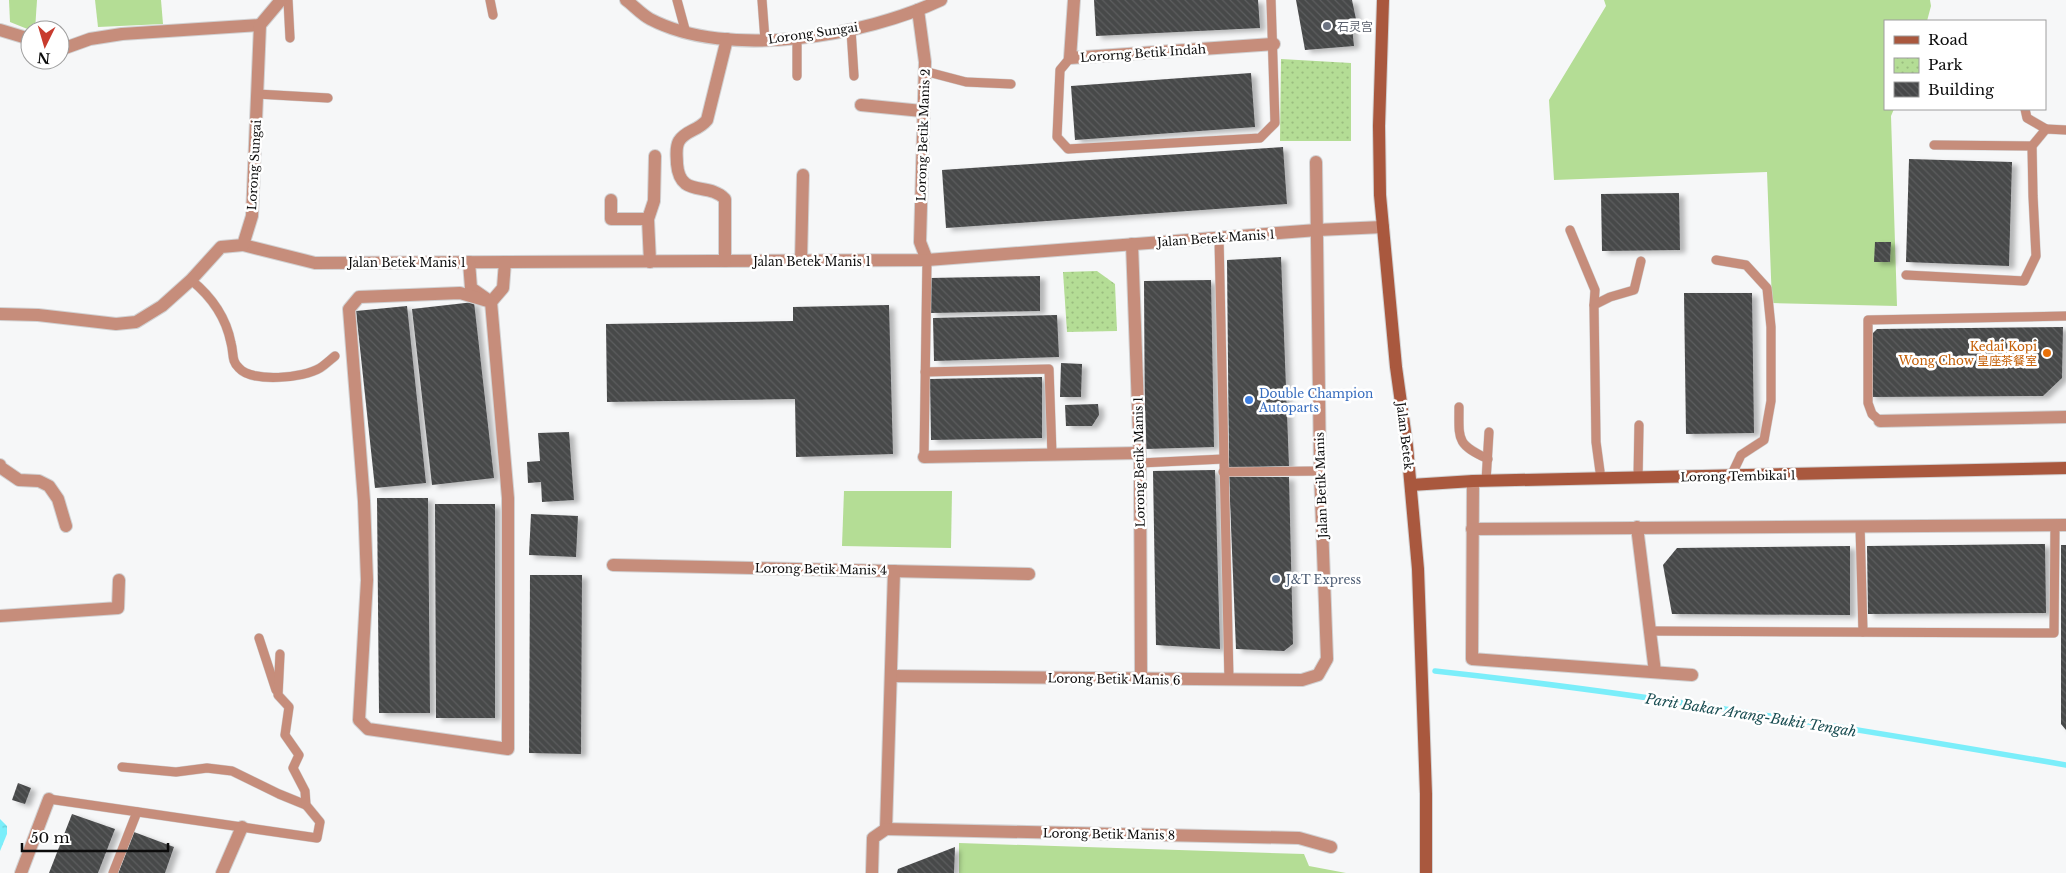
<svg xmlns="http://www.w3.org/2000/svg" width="2066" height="873" viewBox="0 0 2066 873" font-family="'Libre Baskerville','Noto Sans SC',serif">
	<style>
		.green { fill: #b4dd95 }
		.park { fill: url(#park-dots) }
		.water { fill: url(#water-ripples) }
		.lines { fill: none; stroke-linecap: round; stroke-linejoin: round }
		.stream { stroke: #7beefa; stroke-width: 5.5 }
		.building { fill: url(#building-back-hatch); filter: url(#shadow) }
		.lane-casing { stroke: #d1d1d2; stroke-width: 10 }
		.street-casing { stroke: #d1d1d2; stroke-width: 14 }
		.secondary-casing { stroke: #d1d1d2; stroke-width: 14 }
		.lane { stroke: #c68d7b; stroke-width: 9 }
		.street { stroke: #c68d7b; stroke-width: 12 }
		.secondary { stroke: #a9583e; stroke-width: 12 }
		.worship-dot { fill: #6b7280; stroke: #fff; stroke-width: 2 }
		.food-dot { fill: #e8710a; stroke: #fff; stroke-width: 2 }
		.shop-dot { fill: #3f7fe0; stroke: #fff; stroke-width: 2 }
		.service-dot { fill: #5c6f8a; stroke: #fff; stroke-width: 2 }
		.labels { text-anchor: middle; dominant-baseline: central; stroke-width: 5; stroke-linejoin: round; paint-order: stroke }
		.worship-label { font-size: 12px; fill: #5b616d; stroke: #fff; text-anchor: start }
		.street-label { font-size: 12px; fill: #0c0c0c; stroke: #fff }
		.food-label { font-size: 12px; fill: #c56008; stroke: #fff; text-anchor: end }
		.shop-label { font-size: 12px; fill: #366cbe; stroke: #fff; text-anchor: start }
		.service-label { font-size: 12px; fill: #4e5e75; stroke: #fff; text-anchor: start }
		.water-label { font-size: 14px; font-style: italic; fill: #194d52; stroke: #fff }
	</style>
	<defs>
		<pattern id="park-dots" width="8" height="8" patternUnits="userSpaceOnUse" patternTransform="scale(1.25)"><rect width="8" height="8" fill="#b4dd95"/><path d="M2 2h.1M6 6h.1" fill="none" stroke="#9abc7f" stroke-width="1.8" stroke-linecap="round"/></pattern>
		<pattern id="water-ripples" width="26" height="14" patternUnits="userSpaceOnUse" patternTransform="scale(1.25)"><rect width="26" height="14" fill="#7beefa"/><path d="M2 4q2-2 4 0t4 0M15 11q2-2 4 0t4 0" fill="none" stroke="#69cbd5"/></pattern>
		<pattern id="building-back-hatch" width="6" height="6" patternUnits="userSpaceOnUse" patternTransform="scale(1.25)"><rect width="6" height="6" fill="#474849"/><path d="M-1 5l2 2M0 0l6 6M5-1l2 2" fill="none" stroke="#5d5e5f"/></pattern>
		<filter id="shadow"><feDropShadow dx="5.5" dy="3" stdDeviation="2.5" flood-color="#0004"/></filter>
	</defs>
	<rect width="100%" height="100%" fill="#f6f7f8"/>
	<g class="green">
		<polygon points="9,0 37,0 35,30 30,30 10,22"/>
		<polygon points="95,0 161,0 163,24 98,27"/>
		<polygon points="1604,0 1930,0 1931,6 1927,21 1885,21 1885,109 1894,109 1891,116 1897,306 1772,303 1767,172 1554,180 1549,100 1606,6"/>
		<polygon points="844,491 952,491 951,548 842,546"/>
		<polygon points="959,843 1304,854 1309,866 1346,873 959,873"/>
	</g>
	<g class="park">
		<polygon points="1281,59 1351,63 1351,141 1280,141"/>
		<polygon points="1097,271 1115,284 1117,331 1067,332 1063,272"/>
	</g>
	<polygon class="water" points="0,819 7,826 7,834 0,851"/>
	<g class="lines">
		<path class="stream" d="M1435 671C1647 694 1857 729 2066 765"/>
	</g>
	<g class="building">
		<polygon points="1094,0 1258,0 1260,28 1096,36"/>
		<polygon points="1296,0 1352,0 1357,24 1352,27 1354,46 1305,50"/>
		<polygon points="1251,73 1255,127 1075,140 1071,86"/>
		<polygon points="1283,147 1287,204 946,228 942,170"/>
		<polygon points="1909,159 2012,162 2009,266 1906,262"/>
		<polygon points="1679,193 1680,250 1602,251 1601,194"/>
		<polygon points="1875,242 1891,242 1890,262 1874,262"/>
		<polygon points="1281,257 1289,466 1229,468 1227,260"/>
		<polygon points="1040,276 1040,311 931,313 930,278"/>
		<polygon points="1211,280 1214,447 1145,449 1144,281"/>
		<polygon points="1684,293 1752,293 1754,433 1686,434"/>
		<polygon points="474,302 494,478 432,485 412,309"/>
		<polygon points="889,305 893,454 796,457 795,399 607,402 606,324 793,321 793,307"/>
		<polygon points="407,306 426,483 375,488 356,311"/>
		<polygon points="1057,315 1059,357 934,361 933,318"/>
		<polygon points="2063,327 2062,378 2043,396 1870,397 1869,337 1877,329"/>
		<polygon points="1061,363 1082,364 1081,397 1060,397"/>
		<polygon points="1042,377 1042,438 931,440 930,379"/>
		<polygon points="1098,404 1099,415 1092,426 1066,426 1065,405"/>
		<polygon points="569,432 574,500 542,502 541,482 528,483 527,462 540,461 538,433"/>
		<polygon points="1215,470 1220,649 1156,645 1153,471"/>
		<polygon points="1229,477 1289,477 1293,644 1284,651 1236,649"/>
		<polygon points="377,498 428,498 430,713 379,713"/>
		<polygon points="435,504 495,504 495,718 436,718"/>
		<polygon points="531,514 578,516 576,557 529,555"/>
		<polygon points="2045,544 2046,613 1868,614 1867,546"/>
		<polygon points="2061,545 2066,545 2066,730 2061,724"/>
		<polygon points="1850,546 1850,615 1672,614 1663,565 1677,548"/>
		<polygon points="530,575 582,575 581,754 529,753"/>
		<polygon points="18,783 31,788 25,804 12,800"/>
		<polygon points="72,814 115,829 98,873 49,873"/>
		<polygon points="134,832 174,847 165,873 118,873"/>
		<polygon points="955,847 954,873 897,873 898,869"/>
	</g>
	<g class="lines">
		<defs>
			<g id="lane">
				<polyline points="288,0 290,38"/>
				<polyline points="490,0 493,15"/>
				<polyline points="677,0 686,33"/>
				<polyline points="762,0 765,40"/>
				<polyline points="851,30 854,76"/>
				<polyline points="1070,58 1060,70 1057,137 1068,149 1260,138 1275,123 1271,0"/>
				<polyline points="924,71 966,82 1011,84"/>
				<polyline points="797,76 797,38"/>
				<polyline points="257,94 328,98"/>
				<polyline points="2025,109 2027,118 2046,129"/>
				<polyline points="1934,145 2032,146"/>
				<polyline points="1570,230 1595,290 1594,305"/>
				<polyline points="1219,238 1229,680"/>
				<polyline points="1716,260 1746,265 1767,288 1771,327 1771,401 1764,440 1741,455 1731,476"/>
				<polyline points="1906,275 2024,281 2036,256 2033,196 2032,146 2046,129 2066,130"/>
				<path d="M191 280C212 297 226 317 231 343 234 353 231 361 239 368 252 383 304 378 320 368 325 365 330 360 335 356"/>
				<polyline points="925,372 1049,369 1052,455"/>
				<path d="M1459 407C1459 440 1456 444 1488 459"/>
				<polyline points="1880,421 1872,414 1868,403 1868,320 2066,316"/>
				<polyline points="924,457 927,260"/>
				<polyline points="1140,463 1223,459"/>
				<polyline points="1223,472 1320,471"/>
				<polyline points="1638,478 1639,425"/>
				<polyline points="1601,479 1596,442 1594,305 1610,297 1634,290 1641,261"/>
				<polyline points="1486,481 1489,432"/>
				<polyline points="1860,526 1863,632"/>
				<polyline points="1649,631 2054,633 2055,525"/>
				<polyline points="259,638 276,690"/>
				<polyline points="122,767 176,772 207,768 232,771 279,794 306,805"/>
				<polyline points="49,799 317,838 320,822 306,805 305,791 293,768 299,755 285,735 289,707 278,695 280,654"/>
				<polyline points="113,873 137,812"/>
			</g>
			<g id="street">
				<path d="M626 0C634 6 642 15 650 19 728 60 865 36 941 0"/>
				<polyline points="1074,0 1070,58 1274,44"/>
				<polyline points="918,10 925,62 920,242 927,260"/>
				<polyline points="0,30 30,39"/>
				<polyline points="60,47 65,48 90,39 122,34 260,25"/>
				<polyline points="861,105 922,111"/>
				<polyline points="611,200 611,219 648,219"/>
				<polyline points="1132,244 1140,463 1141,679"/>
				<polyline points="243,245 315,263 927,260 1317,230 1383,227"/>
				<path d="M725 261V199C708 181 680 199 677 164 677 156 675 148 679 141 686 130 698 131 707 120L727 39"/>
				<polyline points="801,261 803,175"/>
				<polyline points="469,262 471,288 491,302 503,288 505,262"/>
				<polyline points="650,262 648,219 654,201 655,156"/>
				<polygon points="460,293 491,302 508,498 508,749 368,729 359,720 367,580 364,501 349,309 359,297"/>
				<polyline points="0,314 38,315 116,324 136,322 162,306 191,280 221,247 243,245 252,216 260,25 281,0"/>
				<polyline points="1880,421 2066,417"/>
				<polyline points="924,457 1140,453"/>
				<polyline points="0,465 0,467 19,480 39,481 49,486 58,499 66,526"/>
				<polyline points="1473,481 1472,659 1692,675"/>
				<polyline points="1637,527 1655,672"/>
				<polyline points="1472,529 2066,525"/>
				<polyline points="613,565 1029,574"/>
				<polyline points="0,616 118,608 119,580"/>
				<polyline points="891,676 1302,680 1318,675 1327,659 1320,471 1316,162"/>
				<polyline points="886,829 1299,838 1331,847"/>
				<polyline points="886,829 894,571"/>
				<polyline points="21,873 49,799"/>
				<polyline points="222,873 242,827"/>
				<polyline points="872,873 873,838 886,829"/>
			</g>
			<g id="secondary">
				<polyline points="1383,0 1379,126 1380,195 1396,367 1407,446 1418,569 1426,794 1426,873"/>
				<polyline points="1411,485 1473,481 2066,468"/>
			</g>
		</defs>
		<use href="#lane" class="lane-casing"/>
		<use href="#street" class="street-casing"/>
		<use href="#secondary" class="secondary-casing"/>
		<use href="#lane" class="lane"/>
		<use href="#street" class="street"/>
		<use href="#secondary" class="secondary"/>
	</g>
	<circle class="worship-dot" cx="1327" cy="26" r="5"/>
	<circle class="food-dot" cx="2047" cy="353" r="5"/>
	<circle class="shop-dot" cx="1249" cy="400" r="5"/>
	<circle class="service-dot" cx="1276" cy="579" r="5"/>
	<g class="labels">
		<g class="worship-label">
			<text x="1337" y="26">石灵宫</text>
		</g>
		<g class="street-label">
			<text transform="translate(813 33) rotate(-8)">Lorong Sungai</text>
			<text transform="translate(1143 53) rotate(-4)">Lororng Betik Indah</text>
			<text transform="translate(923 135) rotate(-88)">Lorong Betik Manis 2</text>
			<text transform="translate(254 165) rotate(-87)">Lorong Sungai</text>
			<text transform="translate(1216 238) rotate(-4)">Jalan Betek Manis 1</text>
			<text x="812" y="261">Jalan Betek Manis 1</text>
			<text x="407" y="262">Jalan Betek Manis 1</text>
			<text transform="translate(1405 436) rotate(83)">Jalan Betek</text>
			<text transform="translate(1139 462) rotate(-91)">Lorong Betik Manis 1</text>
			<text transform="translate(1738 476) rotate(-1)">Lorong Tembikai 1</text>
			<text transform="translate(1321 485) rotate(-92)">Jalan Betik Manis</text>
			<text transform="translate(821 569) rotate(1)">Lorong Betik Manis 4</text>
			<text transform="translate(1114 679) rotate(1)">Lorong Betik Manis 6</text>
			<text transform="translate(1109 834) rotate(1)">Lorong Betik Manis 8</text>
		</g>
		<g class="food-label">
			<text x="2037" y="346">Kedai Kopi<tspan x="2037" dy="14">Wong Chow 皇座茶餐室</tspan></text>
		</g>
		<g class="shop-label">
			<text x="1259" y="393">Double Champion<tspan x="1259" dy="14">Autoparts</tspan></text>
		</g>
		<g class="service-label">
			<text x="1286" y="579">J&amp;T Express</text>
		</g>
		<g class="water-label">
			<text transform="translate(1751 715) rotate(9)">Parit Bakar Arang-Bukit Tengah</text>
		</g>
	</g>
	<rect x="1884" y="20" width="162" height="90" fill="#ffffff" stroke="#9e9e9e"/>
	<rect x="1894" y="36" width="25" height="8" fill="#a9583e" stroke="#9e9e9e"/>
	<text x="1928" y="45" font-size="15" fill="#0c0c0c">Road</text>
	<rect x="1894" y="58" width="25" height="15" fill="url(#park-dots)" stroke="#9e9e9e"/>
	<text x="1928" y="70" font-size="15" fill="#0c0c0c">Park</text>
	<rect x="1894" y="82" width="25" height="15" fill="url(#building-back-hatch)" stroke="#9e9e9e"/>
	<text x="1928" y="95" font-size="15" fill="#0c0c0c">Building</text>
	<g transform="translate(45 45) rotate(185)"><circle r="24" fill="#ffffff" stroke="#9e9e9e"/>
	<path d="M0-4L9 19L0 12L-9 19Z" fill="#c83b2e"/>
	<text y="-8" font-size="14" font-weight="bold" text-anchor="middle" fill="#0c0c0c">N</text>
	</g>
	<path d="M22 843v8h146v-8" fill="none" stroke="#0c0c0c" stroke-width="2.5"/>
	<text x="30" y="843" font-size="15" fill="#0c0c0c" stroke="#ffffff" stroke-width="4" paint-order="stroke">50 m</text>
</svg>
